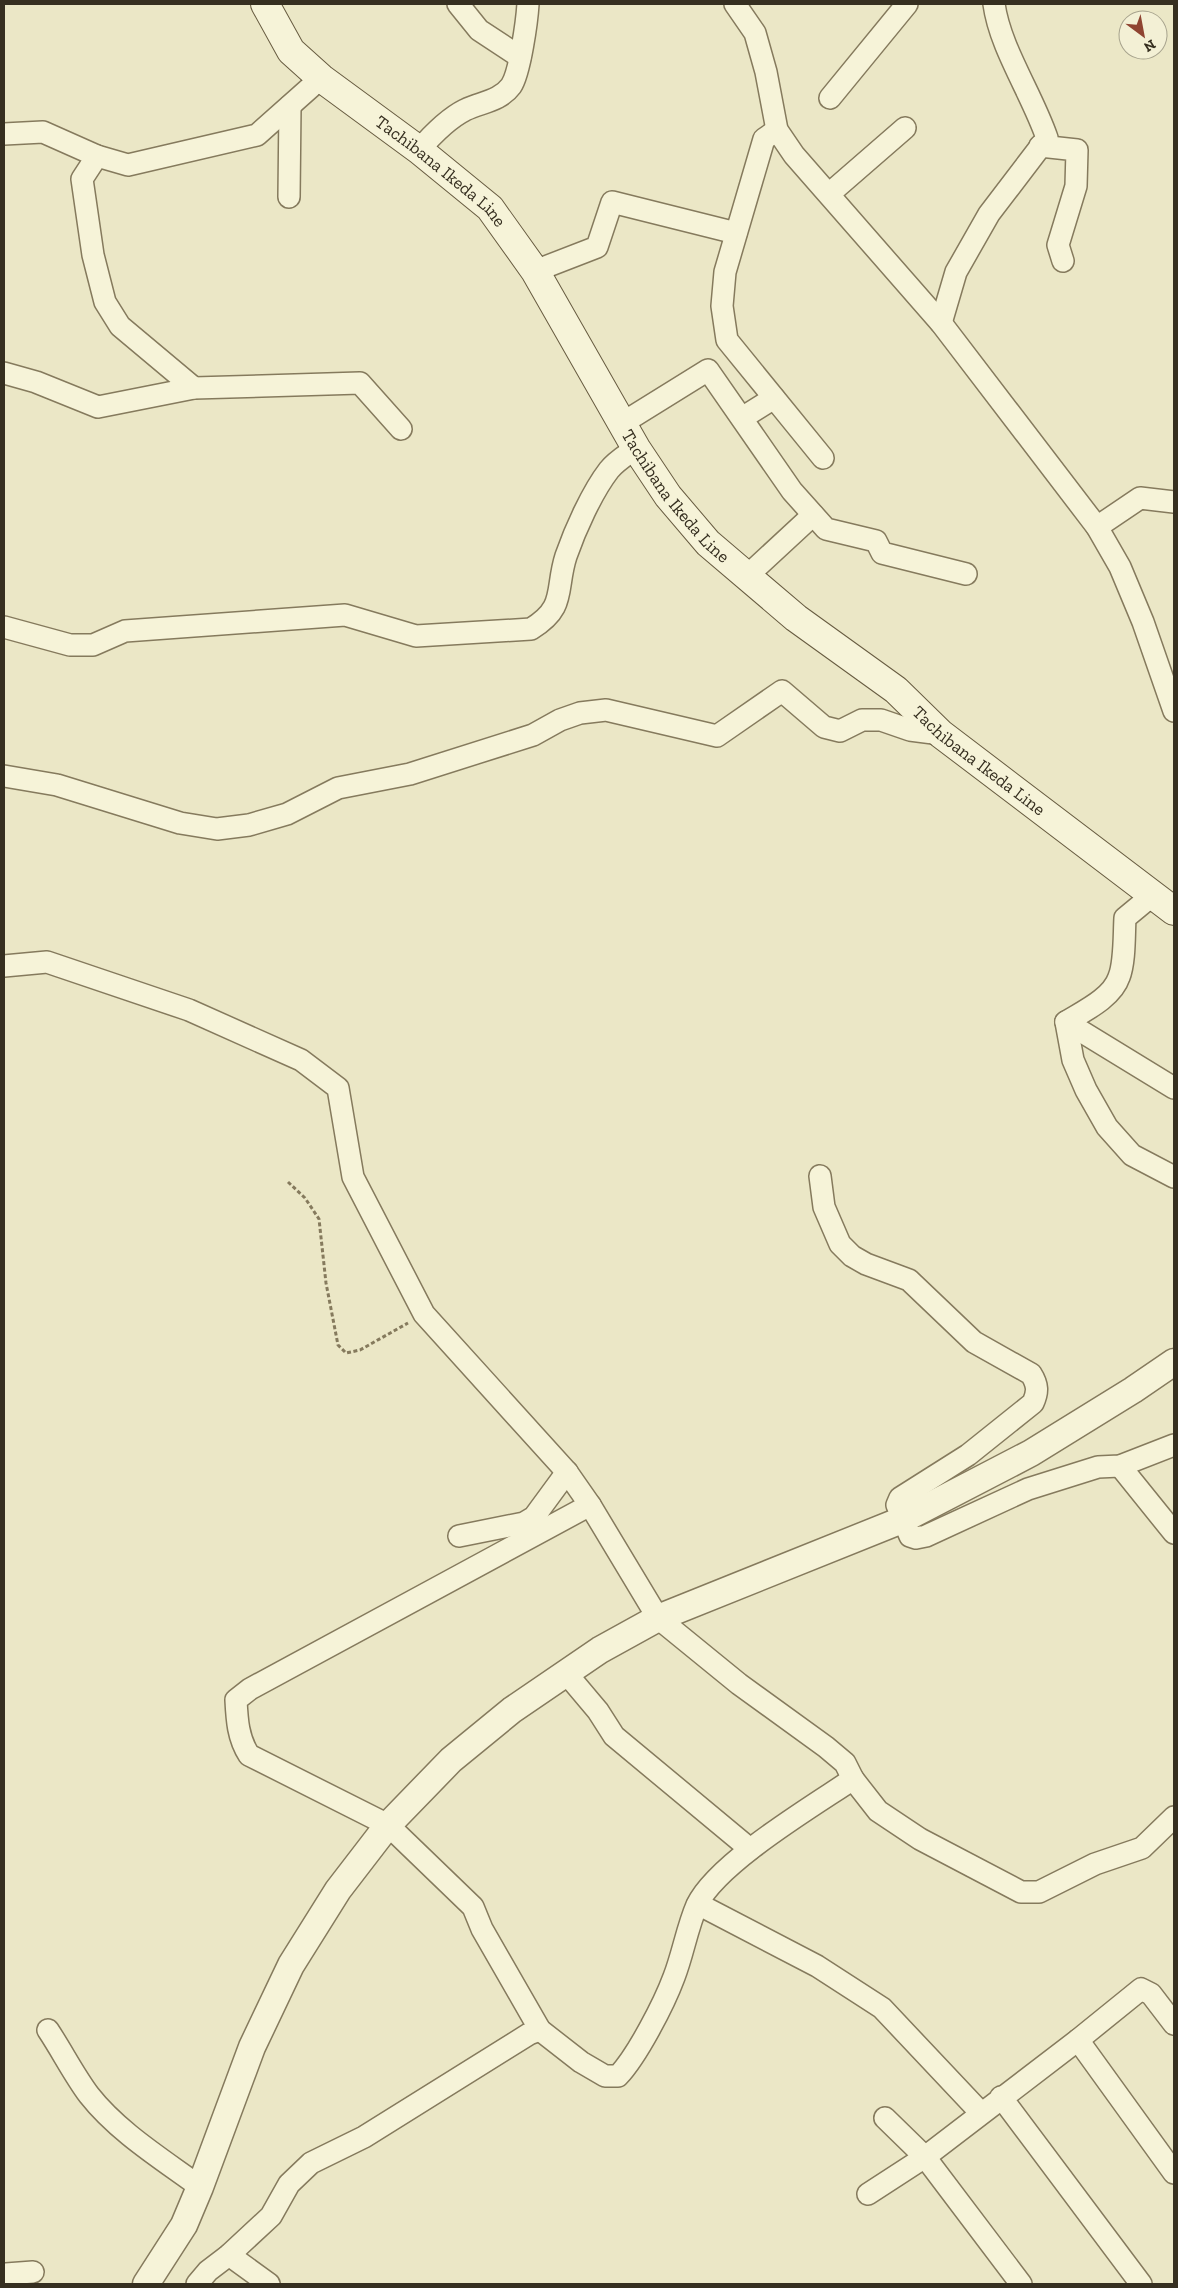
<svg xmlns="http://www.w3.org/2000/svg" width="1178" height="2288" viewBox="0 0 1178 2288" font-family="'Zilla Slab',serif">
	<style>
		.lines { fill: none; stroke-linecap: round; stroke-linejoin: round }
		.minor-casing { stroke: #857a5d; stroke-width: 24 }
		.tertiary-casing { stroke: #857a5d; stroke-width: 29 }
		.secondary-casing { stroke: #675b40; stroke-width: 30 }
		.path { stroke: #857a5d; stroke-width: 3; stroke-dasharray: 4 2.5; stroke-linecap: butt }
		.minor { stroke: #f6f3d8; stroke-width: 21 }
		.tertiary { stroke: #f6f3d8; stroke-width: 26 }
		.secondary { stroke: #f6f3d8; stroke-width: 28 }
		.labels { text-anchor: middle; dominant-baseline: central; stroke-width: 4; stroke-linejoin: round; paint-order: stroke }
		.street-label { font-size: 18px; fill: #362f20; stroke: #f3f0d5 }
	</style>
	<rect width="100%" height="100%" fill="#ebe7c6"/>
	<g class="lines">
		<defs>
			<g id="minor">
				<polyline points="458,4 479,30 520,57"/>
				<polyline points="735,4 755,33 766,72 777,130 794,155 941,323 1097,527 1120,567 1143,622 1174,711"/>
				<polyline points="830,98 907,4"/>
				<polyline points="777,130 764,139 725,272 722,306 727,340 823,458"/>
				<polyline points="4,134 43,132 97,156 128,165 257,135 321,78"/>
				<polyline points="1040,146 1077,150 1076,186 1058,245 1063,261"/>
				<path d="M419 150C432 135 447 119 465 110 482 102 500 101 511 86 520 73 527 20 528 4"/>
				<polyline points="97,156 82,179 93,255 105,302 120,326 194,388"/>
				<polyline points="829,194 905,128"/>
				<polyline points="289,197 290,106"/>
				<polyline points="535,271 597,247 612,202 736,233"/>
				<path d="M941 323 956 272 989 214 1047 138C1032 94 1000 48 994 4"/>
				<polyline points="4,373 36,382 98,407 194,388 360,383 401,429"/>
				<polyline points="742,418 774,398"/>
				<polyline points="621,424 708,370 792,491 826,529 876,541 882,553 966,574"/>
				<polyline points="1097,527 1140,498 1174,502"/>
				<polyline points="746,577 813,515"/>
				<path d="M4 627 70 645H93L125 631 345 615 416 636 531 629C567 607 555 590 566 556 575 530 592 492 609 470 616 461 628 454 636 448"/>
				<polyline points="4,776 57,785 180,823 217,829 249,825 287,814 338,788 410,774 533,735 560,720 580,713 606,710 717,736 782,691 824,727 840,731 862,720 881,720 910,730 941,734"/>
				<path d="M1154 894 1125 918C1124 935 1125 962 1119 977 1112 998 1084 1011 1066 1022L1073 1060 1086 1090 1107 1127 1132 1155 1174 1177"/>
				<polyline points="4,966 47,962 189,1010 301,1060 338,1088 353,1177 424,1314 567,1472 590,1505 658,1618 739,1684 826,1747 845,1763 853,1779"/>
				<polyline points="1066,1022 1174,1088"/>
				<path d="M820 1176 824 1207 840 1244 852 1256 866 1264 909 1280 974 1342 1031 1374C1038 1385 1038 1392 1033 1403L968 1455 900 1498 897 1505 910 1536 916 1538 926 1536 1028 1489 1098 1467 1120 1466 1174 1445"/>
				<polyline points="1120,1466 1174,1533"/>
				<path d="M590 1505 250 1689 236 1700C237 1720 238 1738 249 1755L388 1825 473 1907 482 1929 540 2030 581 2062 605 2076H618C637 2056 664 2004 674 1977 683 1954 687 1928 697 1905 717 1863 813 1806 853 1779L878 1811 920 1839 1021 1892H1039L1095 1864 1142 1848 1174 1817"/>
				<polyline points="459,1536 524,1523 534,1517 567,1472"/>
				<polyline points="566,1673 598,1711 614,1736 750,1849"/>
				<polyline points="698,1904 817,1966 882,2008 981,2113"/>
				<path d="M48 2030C62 2051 74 2075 89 2095 118 2132 162 2159 200 2187"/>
				<polyline points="1078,2040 1174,2173"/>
				<polyline points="1001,2097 1141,2284"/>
				<polyline points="885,2118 925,2157 1021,2284"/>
				<polyline points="868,2194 925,2157 1078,2040 1141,1989 1151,1994 1174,2024"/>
				<polyline points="229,2255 269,2284"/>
				<polyline points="4,2277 6,2274 33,2272"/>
				<polyline points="197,2284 208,2271 229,2255 271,2216 289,2184 311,2163 364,2137 529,2034 540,2030"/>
			</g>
			<polyline id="tertiary" points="146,2284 184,2225 200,2187 252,2047 291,1965 338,1890 388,1825 451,1760 512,1710 600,1650 658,1618 902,1520 1031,1453 1133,1390 1174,1362"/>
			<g id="secondary">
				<path id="s1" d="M265 4 291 51 321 78 419 150 490 208 535 271 636 448 668 496 708 543 796 618 896 690 941 734 1174 911"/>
			</g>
		</defs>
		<use href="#minor" class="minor-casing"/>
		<use href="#tertiary" class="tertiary-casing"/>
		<use href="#secondary" class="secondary-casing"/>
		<polyline class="path" points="288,1182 305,1198 319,1219 326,1283 338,1345 346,1353 360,1350 408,1323"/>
		<use href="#minor" class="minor"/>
		<use href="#tertiary" class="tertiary"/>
		<use href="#secondary" class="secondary"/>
	</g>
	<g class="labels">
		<g class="street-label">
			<text stroke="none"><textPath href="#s1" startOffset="246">Tachibana Ikeda Line</textPath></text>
			<text stroke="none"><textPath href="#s1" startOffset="651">Tachibana Ikeda Line</textPath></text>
			<text stroke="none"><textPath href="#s1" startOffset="1056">Tachibana Ikeda Line</textPath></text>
		</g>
	</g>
	<rect width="1178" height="2288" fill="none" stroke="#362f20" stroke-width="10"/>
	<g transform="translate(1143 35) rotate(148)"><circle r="24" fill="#f3f0d5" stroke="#a7a38d"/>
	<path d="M0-4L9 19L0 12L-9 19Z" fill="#8f4431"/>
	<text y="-8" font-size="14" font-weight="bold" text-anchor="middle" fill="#362f20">N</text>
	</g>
</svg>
